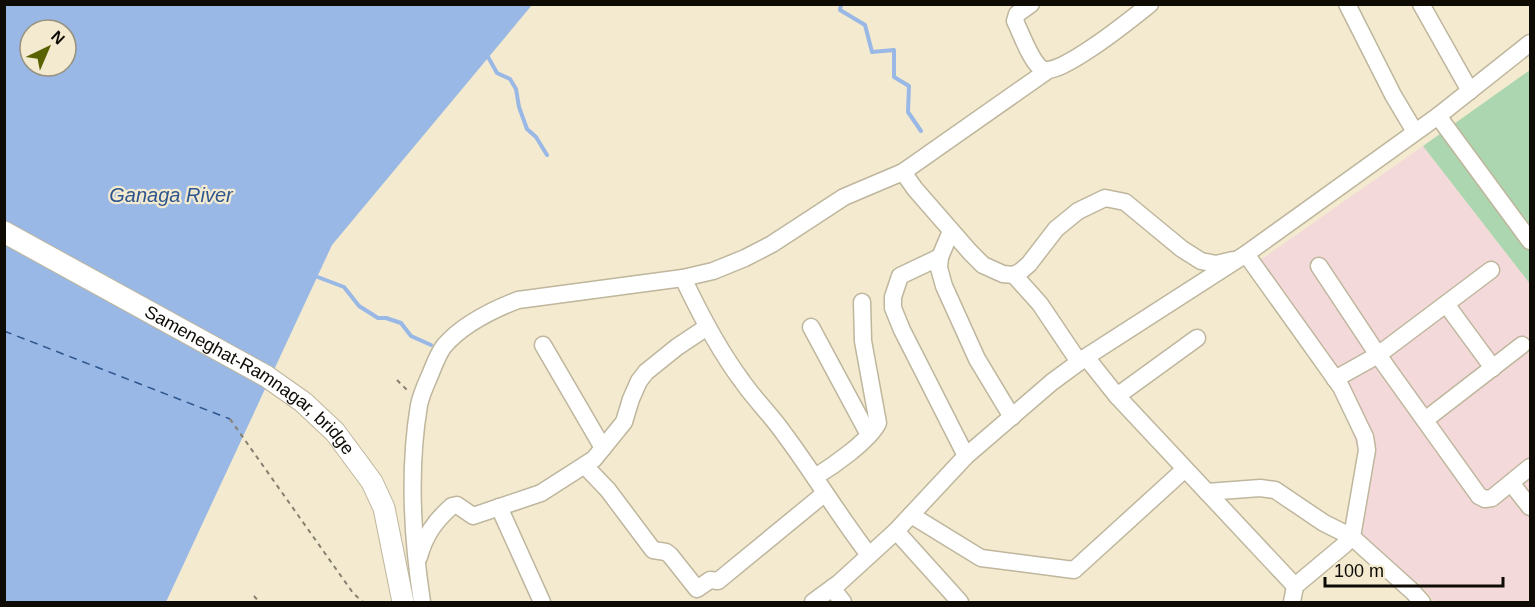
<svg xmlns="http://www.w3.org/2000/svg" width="1535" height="607" viewBox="0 0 1535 607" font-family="Helvetica,sans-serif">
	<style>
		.medical { fill: #f4d9da }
		.green { fill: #acd6af }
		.water { fill: #99b8e5; fill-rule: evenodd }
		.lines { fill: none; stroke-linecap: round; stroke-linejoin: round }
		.stream { stroke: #99b8e5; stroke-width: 4 }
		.ferry { stroke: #2e568e; stroke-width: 1.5; stroke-dasharray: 8 6; stroke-linecap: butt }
		.minor-casing { stroke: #beb69d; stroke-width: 19 }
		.major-casing { stroke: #beb69d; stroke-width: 23 }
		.path { stroke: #86806f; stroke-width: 2; stroke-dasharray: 4.5 4.5; stroke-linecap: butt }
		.minor { stroke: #fff; stroke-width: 16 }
		.major { stroke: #fff; stroke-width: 21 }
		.labels { text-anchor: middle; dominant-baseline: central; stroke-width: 4.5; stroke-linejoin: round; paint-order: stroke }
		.street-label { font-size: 18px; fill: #0e0b04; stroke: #f3ead0 }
		.water-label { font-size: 20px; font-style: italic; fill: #2e568e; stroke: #f3ead0 }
	</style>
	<rect width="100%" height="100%" fill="#f3ead0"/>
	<polygon class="medical" points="1423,146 1530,284 1530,602 1435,602 1419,583 1354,545 1367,476 1337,389 1246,270"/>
	<polygon class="green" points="1530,70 1530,284 1423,146"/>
	<path class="water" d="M4 5H532L332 245 166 602H5ZM30 30H66V66H30Z"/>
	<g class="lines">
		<g class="stream">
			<polyline points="841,4 840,10 865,25 872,52 894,50 894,77 909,86 908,112 921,131"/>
			<polyline points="487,55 497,73 510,79 516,89 519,107 527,129 536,137 547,155"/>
			<polyline points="315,276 344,287 359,306 378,318 386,318 401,323 411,336 431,345"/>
		</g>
		<polyline class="ferry" points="4,331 230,419"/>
		<defs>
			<g id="minor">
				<path d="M1031 4 1017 14 1015 21C1021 33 1031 62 1042 69 1058 79 1135 16 1150 4"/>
				<polyline points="1347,4 1393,95 1415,132"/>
				<polyline points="1421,4 1470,91"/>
				<polyline points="1438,116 1530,241"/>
				<polyline points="903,172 915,189 970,252 983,265 1003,274 1014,275 1021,271 1029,264 1056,229 1078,211 1105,198 1125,202 1182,249 1201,261 1216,264 1233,260"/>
				<polyline points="951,231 940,257 939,268 944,286 977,359 1012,417"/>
				<polyline points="1246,254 1341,387 1365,437 1367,450 1352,537 1344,545 1295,586 1292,602"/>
				<polyline points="940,257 900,276 893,297 893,308 902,330 966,456"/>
				<polyline points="1319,266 1378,355 1479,496 1485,499 1492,498 1530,467"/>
				<polyline points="1014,275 1040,304 1079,362"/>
				<path d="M683 278C700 314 718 349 742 381 755 400 772 416 785 435 814 474 839 516 869 555"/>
				<polyline points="1446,304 1493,368"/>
				<polyline points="811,327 869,435"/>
				<polyline points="543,345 603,448"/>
				<polyline points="1086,357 1117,396 1295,586"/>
				<polyline points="1335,379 1378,355 1491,270"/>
				<polyline points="1117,396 1197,338"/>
				<polyline points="1425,420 1522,345"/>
				<polyline points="585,466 608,490 653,550 666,552 670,555 697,589 710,580 718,581 824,494"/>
				<path d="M815 477C833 466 869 441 878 423L863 341 862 302"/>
				<polyline points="1511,483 1530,507"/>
				<polyline points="1207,492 1260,488 1275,490 1324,523 1352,537 1413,592 1422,602"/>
				<polyline points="499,507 542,602"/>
				<polyline points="911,515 981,558 1074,570 1185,469"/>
				<polyline points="896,531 960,602"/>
				<path d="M419 557C425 535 435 521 452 506L457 505 473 516 541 493 594 459 624 422 631 399 639 381 646 372 677 347 707 327"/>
				<polyline points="832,588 843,602"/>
				<path d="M422 602C412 537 408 471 419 405 421 395 426 384 430 375 434 365 438 354 444 346 463 324 492 310 518 300L683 278 713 271 745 258 772 244 844 197 903 172 1047 71"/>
				<polyline points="813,602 839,583 896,531 966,456 1052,382 1086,357 1246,254 1438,116 1530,43"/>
			</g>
			<g id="major">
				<path id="s1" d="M4 232 266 376 303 402 335 432 372 482 384 508 403 602"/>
			</g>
		</defs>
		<use href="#minor" class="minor-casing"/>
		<use href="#major" class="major-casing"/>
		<g class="path">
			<polyline points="397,380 408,391"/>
			<polyline points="230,419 353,593 363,602"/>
			<polyline points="254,596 259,602"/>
		</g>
		<use href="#minor" class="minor"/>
		<use href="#major" class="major"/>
	</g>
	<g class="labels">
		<g class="street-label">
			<text stroke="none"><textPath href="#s1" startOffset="288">Sameneghat-Ramnagar, bridge</textPath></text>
		</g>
		<g class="water-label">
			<text x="171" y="195">Ganaga River</text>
		</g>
	</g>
	<rect width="1535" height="607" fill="none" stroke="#0e0b04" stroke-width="12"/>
	<g transform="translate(48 48) rotate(44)"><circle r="28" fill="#f3ead0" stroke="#97917e" stroke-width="1.5"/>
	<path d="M0-4.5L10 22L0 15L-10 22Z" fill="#586200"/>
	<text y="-9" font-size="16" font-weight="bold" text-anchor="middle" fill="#0e0b04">N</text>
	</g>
	<path d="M1325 577v9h178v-9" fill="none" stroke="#0e0b04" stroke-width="3"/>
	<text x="1334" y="577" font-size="18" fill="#0e0b04" stroke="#f3ead0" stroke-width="4.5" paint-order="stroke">100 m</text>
</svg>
